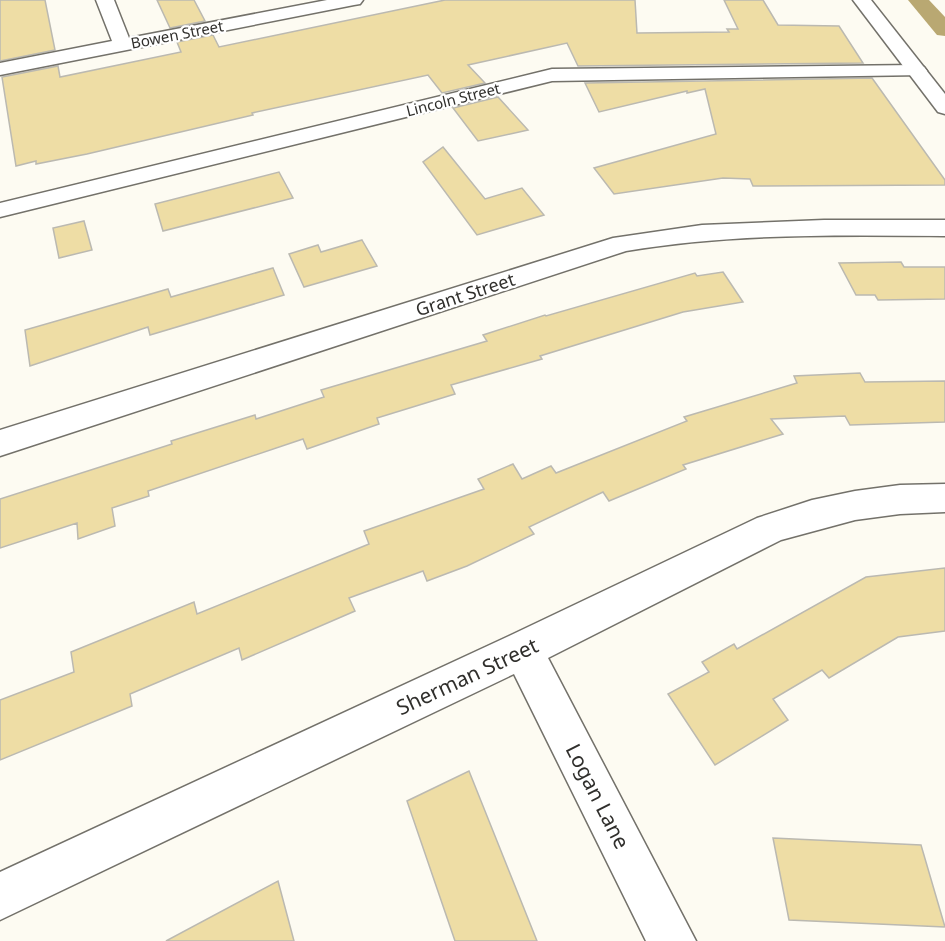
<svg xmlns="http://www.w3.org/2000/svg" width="945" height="941" viewBox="0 0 945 941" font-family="'Noto Sans',sans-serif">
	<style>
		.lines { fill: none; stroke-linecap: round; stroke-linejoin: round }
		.canal { fill: #b9a872; fill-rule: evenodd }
		.building { fill: #eedda5; stroke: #bbb9b1; stroke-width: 1.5 }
		.minor-casing { stroke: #73716a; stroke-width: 3 }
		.tertiary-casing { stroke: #73716a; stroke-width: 3 }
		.minor { fill: #fff; fill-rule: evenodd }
		.tertiary { fill: #fff; fill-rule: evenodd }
		.labels { text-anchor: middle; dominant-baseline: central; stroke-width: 4.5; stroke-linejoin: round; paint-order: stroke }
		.far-street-label { font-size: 15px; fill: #302f2c; stroke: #fff }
		.street-label { font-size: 18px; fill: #302f2c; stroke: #fff }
		.near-street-label { font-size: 21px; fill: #302f2c; stroke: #fff }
	</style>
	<rect width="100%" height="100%" fill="#fdfbf2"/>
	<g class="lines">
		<polygon class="canal" points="908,0 929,0 945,17 945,36 937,35"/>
	</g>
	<g class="building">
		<polygon points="0,0 45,0 55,50 0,61"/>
		<polygon points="157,0 194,0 205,21 170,28"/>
		<polygon points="445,0 635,0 637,33 729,32 727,29 738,29 724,0 763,0 778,25 839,26 863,63 578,66 567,43 468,65 485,83 442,93 428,75 252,113 253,115 87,154 36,164 36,161 16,166 2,77 58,66 60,77 181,52 177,42 213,35 219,47"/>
		<polygon points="872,78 945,180 945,185 753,186 750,179 723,178 614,194 594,168 716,134 705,89 687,93 687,91 599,112 585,83"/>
		<polygon points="498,97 528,130 478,141 453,108"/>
		<polygon points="443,147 485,199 522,188 544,215 477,235 423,162"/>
		<polygon points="279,172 293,198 163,231 155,204"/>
		<polygon points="84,221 92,250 59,258 53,228"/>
		<polygon points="362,240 377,266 304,287 289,254 318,245 321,252"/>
		<polygon points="901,262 904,267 945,267 945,299 878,300 875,295 856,295 839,263"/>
		<polygon points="273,268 284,295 150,335 148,327 30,366 25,330 168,289 171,297"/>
		<polygon points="723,272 743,302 683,312 540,356 542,359 451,385 455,394 377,418 379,424 307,449 303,439 148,491 149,496 112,508 115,526 78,539 77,523 0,548 0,499 172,444 171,441 255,415 256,419 324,397 321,390 487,341 483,335 545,315 546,316 695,273 697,276"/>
		<polygon points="860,373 865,382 945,381 945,422 850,425 845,416 771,419 783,434 683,465 686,469 609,501 603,492 529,527 534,534 467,566 427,581 423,571 349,598 355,611 242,660 239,648 130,694 132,706 0,760 0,700 74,672 71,652 194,602 197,614 369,544 364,531 484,489 478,479 513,464 522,479 551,466 556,473 687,421 684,417 797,383 794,376"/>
		<polygon points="945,568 945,631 898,637 829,678 822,670 773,699 788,720 715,765 668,694 709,672 702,662 734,644 737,649 866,577"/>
		<polygon points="469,771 537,941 455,941 407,801"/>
		<polygon points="773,838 921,845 945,927 789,920"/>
		<polygon points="278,881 294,941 166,941"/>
	</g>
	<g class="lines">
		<defs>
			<g id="minor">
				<polygon points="96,0 114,0 129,38 327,0 363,0 360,4 354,5 0,75 0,63 112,41"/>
				<polygon points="917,65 924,67 927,71 924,75 552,81 0,217 0,203 552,69"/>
				<path d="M824 220H945V236C838 235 732 233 626 251L0 456V430L613 238 702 225Z"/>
				<polygon points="945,484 945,512 900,514 855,520 781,540 548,658 696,941 646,941 514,674 0,920 0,872 509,636 757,518 812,500 855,491 900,485"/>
			</g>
			<polygon id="tertiary" points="853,0 871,0 945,94 945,114 938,112"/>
		</defs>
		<use href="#minor" class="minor-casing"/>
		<use href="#tertiary" class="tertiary-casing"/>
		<use href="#minor" class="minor"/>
		<use href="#tertiary" class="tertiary"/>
	</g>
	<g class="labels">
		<g class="far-street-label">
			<text transform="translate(177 34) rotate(-11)">Bowen Street</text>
			<text transform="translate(453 99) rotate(-14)">Lincoln Street</text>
		</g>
		<g class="street-label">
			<text transform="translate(465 294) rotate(-18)">Grant Street</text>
		</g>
		<g class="near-street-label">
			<text transform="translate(467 676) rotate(-25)">Sherman Street</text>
			<text transform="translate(598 796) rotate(63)">Logan Lane</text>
		</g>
	</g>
</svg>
